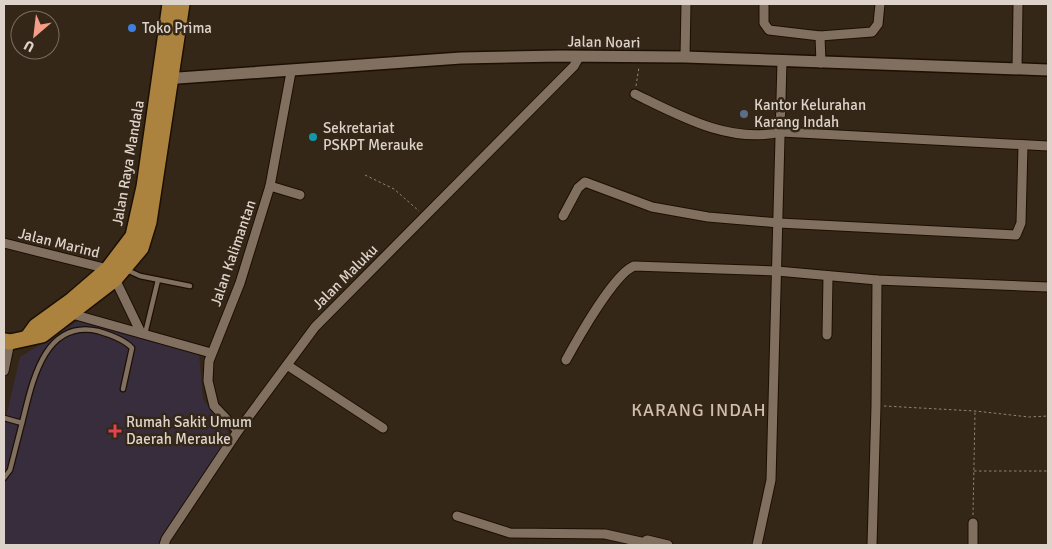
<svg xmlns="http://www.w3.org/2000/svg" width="1052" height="549" viewBox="0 0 1052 549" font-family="Signika,sans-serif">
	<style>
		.medical { fill: #382d3c }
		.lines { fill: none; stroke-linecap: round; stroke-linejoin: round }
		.lane-casing { stroke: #1c0f03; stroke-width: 7 }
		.street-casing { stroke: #1c0f03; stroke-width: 11 }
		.secondary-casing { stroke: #1c0f03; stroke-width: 14 }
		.highway-casing { stroke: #1c0f03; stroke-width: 18 }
		.path { stroke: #8f8377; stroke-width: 1; stroke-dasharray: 2.5 2.5; stroke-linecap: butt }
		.lane { stroke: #817060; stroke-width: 4.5 }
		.street { stroke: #817060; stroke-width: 9 }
		.secondary { stroke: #817060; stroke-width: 11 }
		.highway { stroke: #ab833e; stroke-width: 15 }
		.shop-dot { fill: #3f7fe0; stroke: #352718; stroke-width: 2 }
		.service-dot { fill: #5c6f8a; stroke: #352718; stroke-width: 2 }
		.culture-dot { fill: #0f9aa8; stroke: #352718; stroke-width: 2 }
		.health-dot { fill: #e0444e; stroke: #352718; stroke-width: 2 }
		.labels { text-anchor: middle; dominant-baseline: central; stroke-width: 5; stroke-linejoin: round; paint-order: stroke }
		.poi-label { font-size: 15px; fill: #ddd3ca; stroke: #352718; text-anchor: start }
		.street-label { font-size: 15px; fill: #ddd3ca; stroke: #352718 }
		.quarter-label { font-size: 18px; letter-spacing: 1px; fill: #d0bdab; stroke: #352718 }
	</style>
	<rect width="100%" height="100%" fill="#352718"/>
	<polygon class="medical" points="78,321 199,354 203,399 230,435 170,526 159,545 4,545 4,426 20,357"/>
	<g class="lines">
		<defs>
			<g id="lane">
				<polyline points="127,270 140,276 190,286"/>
				<polyline points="145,334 158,280"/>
				<path d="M4 418 22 423C32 384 43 319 98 331 108 334 125 340 132 348L123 389"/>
				<polyline points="4,478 10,470 22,423"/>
			</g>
			<g id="street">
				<polyline points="764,4 764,23 769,30 820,36 872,32 878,24 880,4"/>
				<polyline points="820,36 821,63"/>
				<polyline points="685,57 686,4"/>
				<polyline points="1017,69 1018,4"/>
				<path d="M635 94C680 116 730 144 781 132L1048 146"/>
				<polyline points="270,186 300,195"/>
				<polyline points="563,216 578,188 585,182 652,207 708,217 779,223 1016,235 1021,223 1023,145"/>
				<polyline points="4,243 108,269"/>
				<polyline points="115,279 141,333"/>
				<polyline points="72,314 211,353"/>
				<polyline points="827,335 828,276"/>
				<path d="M566 360C577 340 614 274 634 266L777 271 877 280 1048 287"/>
				<polyline points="287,365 383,428"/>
				<polyline points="4,371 10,342"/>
				<polyline points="238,431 214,406 208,381 209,361 240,283 270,186 291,72"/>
				<polyline points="457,516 510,533 605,534 641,542"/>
				<polyline points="973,523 973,545"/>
				<polyline points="164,545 166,539 238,431 315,327 574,66 579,57"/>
				<polyline points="640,545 647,540 668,545"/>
				<polyline points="757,545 771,480 782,61"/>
				<polyline points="872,545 876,406 877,280"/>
			</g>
			<polyline id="secondary" points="164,79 461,58 561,56 685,57 1048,70"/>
			<g id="highway">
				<polyline points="28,337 36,326 72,300 108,269 133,236 144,187 170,4"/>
				<polyline points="4,341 10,342 42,335 115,279 141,248 149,222 182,4"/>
			</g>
		</defs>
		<use href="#lane" class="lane-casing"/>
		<use href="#street" class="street-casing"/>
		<use href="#secondary" class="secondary-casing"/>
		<use href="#highway" class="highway-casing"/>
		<g class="path">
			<polyline points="636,86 639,67"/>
			<polyline points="365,175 394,189 419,211"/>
			<polyline points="884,406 975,411 1029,417 1048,416"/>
			<polyline points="974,471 1048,471"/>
			<polyline points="973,515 975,412"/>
		</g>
		<use href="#lane" class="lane"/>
		<use href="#street" class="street"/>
		<use href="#secondary" class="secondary"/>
		<use href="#highway" class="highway"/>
	</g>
	<circle class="shop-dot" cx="132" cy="28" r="5"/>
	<circle class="service-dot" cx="744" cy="114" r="5"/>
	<circle class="culture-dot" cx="313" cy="137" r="5"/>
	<path class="health-dot" d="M112.5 423.5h5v5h5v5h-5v5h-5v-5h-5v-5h5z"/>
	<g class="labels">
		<g class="poi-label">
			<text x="142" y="28">Toko Prima</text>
			<text x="754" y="105">Kantor Kelurahan<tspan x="754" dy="17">Karang Indah</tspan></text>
			<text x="323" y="128">Sekretariat<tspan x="323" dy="17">PSKPT Merauke</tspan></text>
			<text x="126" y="422">Rumah Sakit Umum<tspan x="126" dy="17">Daerah Merauke</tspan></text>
		</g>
		<g class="street-label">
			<text transform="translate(604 42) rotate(1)">Jalan Noari</text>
			<text transform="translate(128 163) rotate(-80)">Jalan Raya Mandala</text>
			<text transform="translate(59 243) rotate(14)">Jalan Marind</text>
			<text transform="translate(233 253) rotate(-71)">Jalan Kalimantan</text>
			<text transform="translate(345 277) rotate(-45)">Jalan Maluku</text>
		</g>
		<g class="quarter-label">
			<text x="699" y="410">KARANG INDAH</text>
		</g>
	</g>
	<rect width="1052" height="549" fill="none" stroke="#ddd3ca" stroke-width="10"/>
	<g transform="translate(35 35) rotate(208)"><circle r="24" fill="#352718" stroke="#786c5f"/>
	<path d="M0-4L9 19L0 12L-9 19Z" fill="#f49e89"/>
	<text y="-8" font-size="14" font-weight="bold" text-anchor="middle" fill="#ddd3ca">U</text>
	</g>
</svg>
